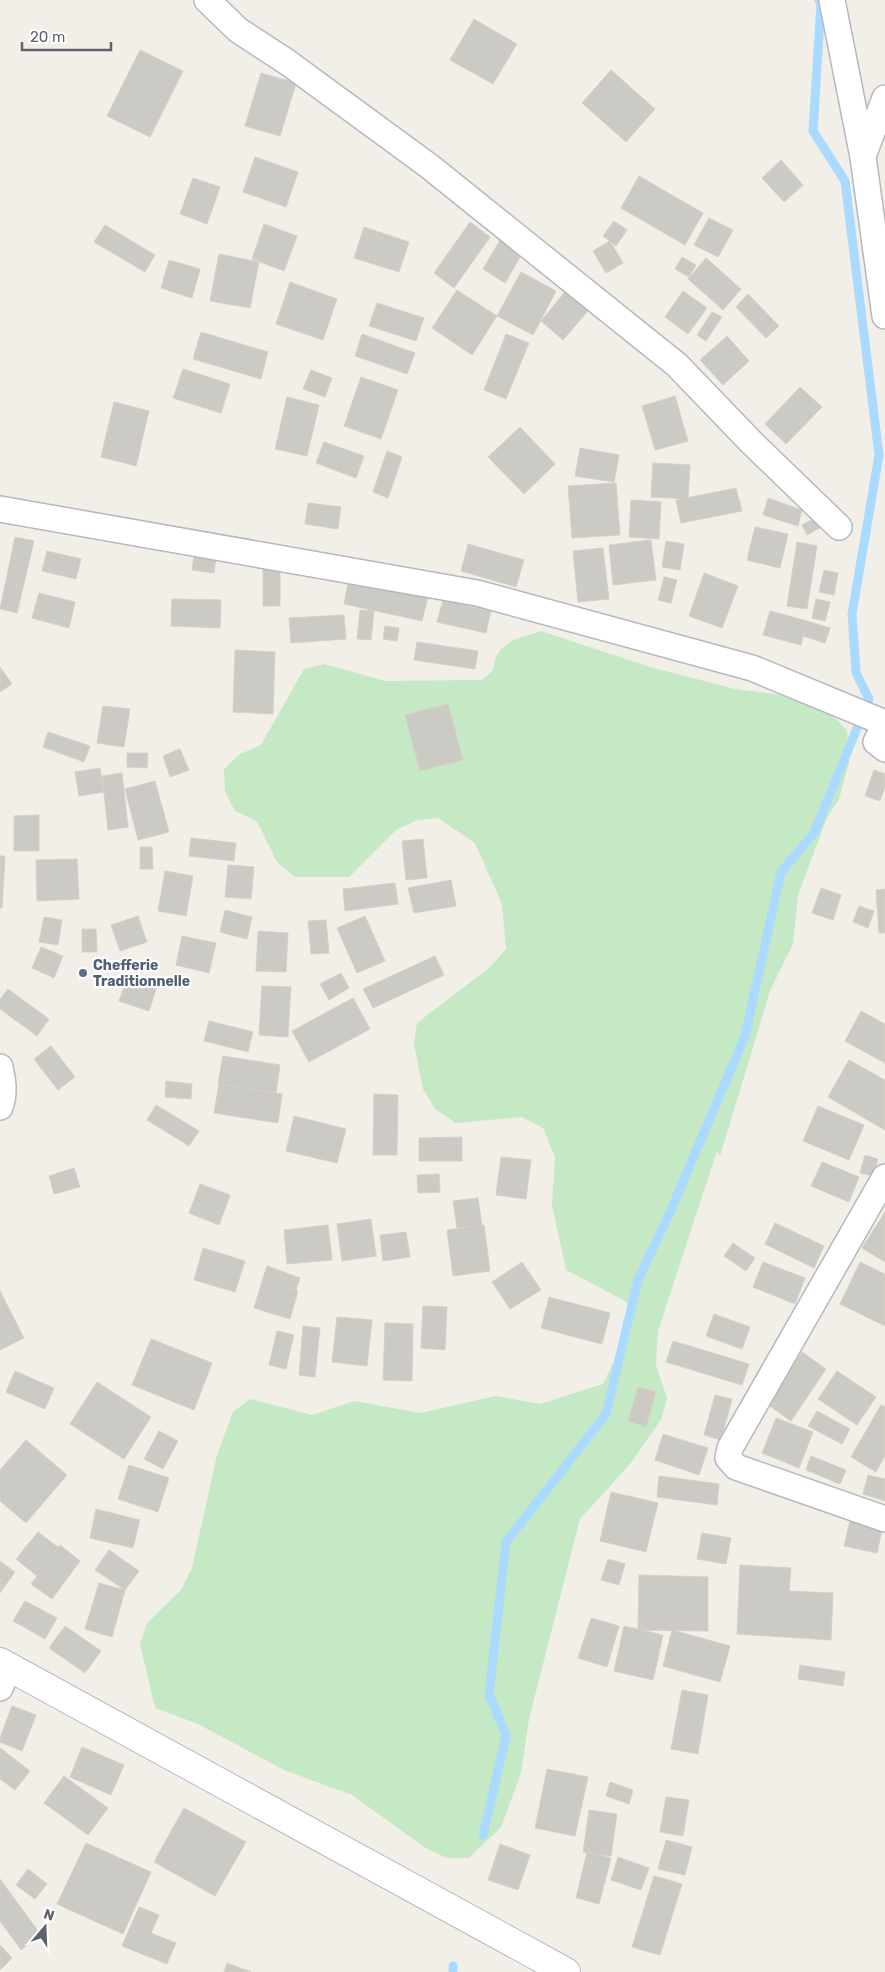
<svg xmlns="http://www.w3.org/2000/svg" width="885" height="1972" viewBox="0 0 885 1972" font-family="Rubik,sans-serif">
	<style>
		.green { fill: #c5e8c5 }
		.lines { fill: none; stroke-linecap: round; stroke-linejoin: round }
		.stream { stroke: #aadaff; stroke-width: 9 }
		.building { fill: #cccac5; stroke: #d6d1c6 }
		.street-casing { stroke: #b5b8bc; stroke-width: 28 }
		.secondary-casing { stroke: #b6babf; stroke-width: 30 }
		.street { stroke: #fff; stroke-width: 25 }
		.secondary { stroke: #fff; stroke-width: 28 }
		.service-dot { fill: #5c6f8a; stroke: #fff; stroke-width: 2 }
		.labels { text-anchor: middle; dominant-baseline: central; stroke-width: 4.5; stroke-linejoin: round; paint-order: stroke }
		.service-label { font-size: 14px; font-weight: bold; fill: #4e5e75; stroke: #fff; text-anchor: start }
	</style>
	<rect width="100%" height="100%" fill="#f1efe8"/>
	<path class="green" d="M541 631 650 667 735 689 780 695 832 715 847 730 849 763 839 799 827 818 798 895 793 944 770 991 720 1156 717 1151 658 1331 656 1365 667 1398 661 1420 630 1464 580 1519 529 1719 521 1773 501 1827 469 1858H447L426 1848 352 1795 284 1770 198 1724 155 1708 140 1644 147 1623 181 1590 192 1568 217 1455 233 1412 250 1399 312 1415 354 1401 420 1413 496 1396 540 1404 603 1384 622 1344 629 1324 627 1302 566 1270 552 1205 555 1157 543 1128 522 1117 456 1123 435 1109 423 1089 414 1044 417 1023 489 968 506 949 502 904 475 843 438 818 417 820 396 830 349 877H295L277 862 257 821 235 811 225 791 224 769 240 754 261 745 304 669 324 664 386 681 481 680C500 668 490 665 499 652 508 639 527 636 541 631Z"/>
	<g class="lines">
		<g class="stream">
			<polyline points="483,1835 506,1736 489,1694 506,1542 606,1414 638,1280 671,1210 745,1036 781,872 814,833 869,699 856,673 852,614 879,455 845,181 813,131 821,4 819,0"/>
			<polyline points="453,1972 453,1966"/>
		</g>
	</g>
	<g class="building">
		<polygon points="474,19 517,44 493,84 450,60"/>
		<polygon points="140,50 183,71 150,137 107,116"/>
		<polygon points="611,70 655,109 626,142 582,103"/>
		<polygon points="261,73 296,83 280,136 245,126"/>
		<polygon points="255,157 298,172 286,207 243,192"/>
		<polygon points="781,160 803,185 784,202 762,178"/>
		<polygon points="639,176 703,213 685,245 621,208"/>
		<polygon points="193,178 220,187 207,224 180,214"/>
		<polygon points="709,218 733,230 718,257 694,245"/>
		<polygon points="614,221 627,230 616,246 603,236"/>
		<polygon points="470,222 490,237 454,288 434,273"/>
		<polygon points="264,224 297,236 284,271 252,259"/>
		<polygon points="105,225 155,255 145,272 94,242"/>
		<polygon points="364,227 409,242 399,272 354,258"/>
		<polygon points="506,230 528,243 505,283 483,269"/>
		<polygon points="610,241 623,263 606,273 593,251"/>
		<polygon points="219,254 259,262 250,308 210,301"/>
		<polygon points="682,257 696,265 689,277 675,269"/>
		<polygon points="706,258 741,289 723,310 688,279"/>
		<polygon points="169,260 200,269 192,298 161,288"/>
		<polygon points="521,272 556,291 533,335 497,316"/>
		<polygon points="290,282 337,299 323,340 276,324"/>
		<polygon points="569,287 592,306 563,340 541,321"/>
		<polygon points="457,290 497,316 472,355 432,328"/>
		<polygon points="683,291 707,308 688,334 665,317"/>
		<polygon points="748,294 779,326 766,338 736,307"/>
		<polygon points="377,303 424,318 416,341 369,326"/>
		<polygon points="712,312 722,317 706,341 697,335"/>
		<polygon points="201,332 268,352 261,379 193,359"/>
		<polygon points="362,334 415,353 407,374 355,356"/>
		<polygon points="506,334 529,343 506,399 484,390"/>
		<polygon points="727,336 749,361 723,385 700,360"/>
		<polygon points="183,369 230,384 221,413 173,398"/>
		<polygon points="311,370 332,378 325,397 303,389"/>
		<polygon points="361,377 398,390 381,439 344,426"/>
		<polygon points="800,387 822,407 786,444 765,424"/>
		<polygon points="675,396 688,441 655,450 642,406"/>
		<polygon points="287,397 319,405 307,456 275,449"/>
		<polygon points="114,402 149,411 136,466 101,457"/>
		<polygon points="520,427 555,464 524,494 488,457"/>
		<polygon points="324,442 364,456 356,478 316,463"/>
		<polygon points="580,448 619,455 614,482 575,476"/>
		<polygon points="387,451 402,457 388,498 373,492"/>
		<polygon points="653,463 690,465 688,499 651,497"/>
		<polygon points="616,483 620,535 572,538 568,486"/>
		<polygon points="736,488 742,511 681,523 676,500"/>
		<polygon points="768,498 802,510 798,526 763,515"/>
		<polygon points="631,500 661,502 659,539 629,537"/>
		<polygon points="308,503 341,507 338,529 305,524"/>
		<polygon points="815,518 820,528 807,535 802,525"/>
		<polygon points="755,527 788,534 780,568 747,560"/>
		<polygon points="15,537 34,541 17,613 0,609"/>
		<polygon points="651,540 656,580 613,585 609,545"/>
		<polygon points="666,541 684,544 680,570 662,567"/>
		<polygon points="797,542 817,546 807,609 787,606"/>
		<polygon points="468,544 524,560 516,587 461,571"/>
		<polygon points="603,548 609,599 578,602 573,551"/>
		<polygon points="47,551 81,559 76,579 42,571"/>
		<polygon points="194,555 216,557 214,573 192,570"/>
		<polygon points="280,568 280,606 263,606 263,569"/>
		<polygon points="824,570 838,573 834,595 819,592"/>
		<polygon points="704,573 738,586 722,628 689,616"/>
		<polygon points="664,577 677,580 671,603 658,600"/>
		<polygon points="349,578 428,596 422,621 344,604"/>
		<polygon points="39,593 75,602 69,628 32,618"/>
		<polygon points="172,599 221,600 220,628 171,626"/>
		<polygon points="816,599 830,602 825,621 812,618"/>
		<polygon points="443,600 491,611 486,633 437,622"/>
		<polygon points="360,610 374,611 371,640 357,639"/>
		<polygon points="770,611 807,621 801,645 763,635"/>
		<polygon points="344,615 346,639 291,643 289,618"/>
		<polygon points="807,621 830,628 825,643 803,636"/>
		<polygon points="385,626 399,628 397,641 383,639"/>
		<polygon points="417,642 478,651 475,669 414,660"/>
		<polygon points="235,650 275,652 273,714 233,712"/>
		<polygon points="0,667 12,684 0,692"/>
		<polygon points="448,704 463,760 420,771 405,715"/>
		<polygon points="103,706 130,709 124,747 97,743"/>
		<polygon points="48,732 90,746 84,762 43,747"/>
		<polygon points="180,749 189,770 170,777 163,756"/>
		<polygon points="127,753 148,753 147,768 127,767"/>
		<polygon points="100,768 104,792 79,796 75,772"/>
		<polygon points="874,770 885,774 885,787 880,801 865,796"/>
		<polygon points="122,773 128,827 108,830 102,776"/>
		<polygon points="155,781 169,832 138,840 125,789"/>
		<polygon points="39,815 39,851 14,851 14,816"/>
		<polygon points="191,838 236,843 234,861 189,856"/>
		<polygon points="423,839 427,878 406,880 402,841"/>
		<polygon points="140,847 152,847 153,869 140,869"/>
		<polygon points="0,856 5,856 2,908 0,908"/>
		<polygon points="77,859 79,899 37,901 36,860"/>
		<polygon points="228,865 254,867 251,899 225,897"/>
		<polygon points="165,871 193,876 186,916 158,911"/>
		<polygon points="451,880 456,906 414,913 408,888"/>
		<polygon points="395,883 398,904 345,911 343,889"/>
		<polygon points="821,888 841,895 833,920 812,913"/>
		<polygon points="885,889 885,933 879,933 876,890"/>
		<polygon points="859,906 874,911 868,928 853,922"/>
		<polygon points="225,910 252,917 247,939 220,932"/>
		<polygon points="138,916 147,942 120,951 111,925"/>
		<polygon points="365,916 385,961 357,973 337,928"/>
		<polygon points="44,917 62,920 58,945 39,942"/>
		<polygon points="326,920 329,953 311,954 308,921"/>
		<polygon points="82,929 96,929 97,952 82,952"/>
		<polygon points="258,931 288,933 286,972 256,971"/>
		<polygon points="182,936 216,943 209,973 176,965"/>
		<polygon points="41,947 63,956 54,978 32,968"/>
		<polygon points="435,956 444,975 373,1008 363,989"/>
		<polygon points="129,973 158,983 149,1011 119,1001"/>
		<polygon points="341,973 349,988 329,1000 320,984"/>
		<polygon points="262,986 291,987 288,1037 259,1035"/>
		<polygon points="8,989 49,1019 37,1036 0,1009 0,999"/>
		<polygon points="353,998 370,1029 309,1062 292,1031"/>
		<polygon points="861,1011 885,1024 885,1063 845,1041"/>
		<polygon points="209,1021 253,1032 248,1052 204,1041"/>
		<polygon points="51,1046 75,1077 58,1090 34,1059"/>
		<polygon points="223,1056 280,1065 276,1093 218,1084"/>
		<polygon points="849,1060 885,1080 885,1130 828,1097"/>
		<polygon points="166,1081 192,1084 191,1099 165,1097"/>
		<polygon points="219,1084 282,1094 278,1123 214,1113"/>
		<polygon points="374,1094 398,1095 397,1155 373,1155"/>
		<polygon points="156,1105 199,1131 189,1146 147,1120"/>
		<polygon points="818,1106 864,1125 849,1160 803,1141"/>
		<polygon points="294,1116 346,1129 337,1163 286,1151"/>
		<polygon points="462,1137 462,1161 419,1161 419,1138"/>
		<polygon points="865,1155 878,1159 873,1176 860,1173"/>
		<polygon points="501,1157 531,1160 526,1199 496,1195"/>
		<polygon points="822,1162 859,1177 849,1202 811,1186"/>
		<polygon points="74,1168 80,1187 54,1194 49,1176"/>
		<polygon points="439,1174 440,1192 418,1193 417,1175"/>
		<polygon points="200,1184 230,1195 219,1225 189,1213"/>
		<polygon points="478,1198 482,1226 457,1228 453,1201"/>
		<polygon points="885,1212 885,1262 862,1248"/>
		<polygon points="371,1219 376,1256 342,1261 337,1224"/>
		<polygon points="775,1223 824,1246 814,1268 765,1244"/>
		<polygon points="328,1225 332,1260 287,1264 284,1230"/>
		<polygon points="484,1225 490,1271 453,1276 447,1230"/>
		<polygon points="406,1232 410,1257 383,1261 380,1235"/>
		<polygon points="733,1243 755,1258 746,1271 724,1256"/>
		<polygon points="203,1248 245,1261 235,1292 194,1280"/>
		<polygon points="522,1262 541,1290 510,1309 492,1282"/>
		<polygon points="763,1262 805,1278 795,1304 753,1287"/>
		<polygon points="860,1262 885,1274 885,1326 840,1304"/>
		<polygon points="267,1266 300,1278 295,1293 262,1281"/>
		<polygon points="262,1281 298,1291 290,1319 254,1308"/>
		<polygon points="0,1291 24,1338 0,1350"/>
		<polygon points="549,1297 610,1313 602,1344 541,1328"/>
		<polygon points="423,1306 447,1307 445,1350 421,1348"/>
		<polygon points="714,1314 750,1327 742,1349 706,1336"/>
		<polygon points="337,1317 372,1320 367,1366 332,1362"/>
		<polygon points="385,1323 413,1324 412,1381 383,1380"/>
		<polygon points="303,1326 320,1328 315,1377 299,1375"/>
		<polygon points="277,1331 294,1335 286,1369 269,1365"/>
		<polygon points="151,1339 212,1363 194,1410 132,1385"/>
		<polygon points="673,1341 749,1364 742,1385 666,1362"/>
		<polygon points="802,1352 826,1369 791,1421 767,1404"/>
		<polygon points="15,1371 54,1388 45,1409 6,1392"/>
		<polygon points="837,1371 876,1397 857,1425 818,1399"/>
		<polygon points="97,1382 151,1417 124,1459 70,1424"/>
		<polygon points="638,1387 656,1392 646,1427 628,1421"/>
		<polygon points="715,1395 732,1399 721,1440 704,1435"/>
		<polygon points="881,1405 885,1407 885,1456 876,1472 851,1457"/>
		<polygon points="817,1411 850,1429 842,1444 808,1426"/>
		<polygon points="776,1418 813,1432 799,1468 762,1453"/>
		<polygon points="159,1431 178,1441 163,1469 144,1459"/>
		<polygon points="663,1434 708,1448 699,1475 655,1460"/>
		<polygon points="26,1440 67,1475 26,1523 0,1501 0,1470"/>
		<polygon points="811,1456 846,1470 840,1484 806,1470"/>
		<polygon points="129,1465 169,1478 158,1512 118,1499"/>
		<polygon points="868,1475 885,1479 885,1501 863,1494"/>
		<polygon points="659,1476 719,1484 717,1505 657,1497"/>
		<polygon points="611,1492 658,1503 646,1552 600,1541"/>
		<polygon points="96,1509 140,1520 133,1548 90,1538"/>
		<polygon points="852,1513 884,1520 877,1553 844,1546"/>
		<polygon points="38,1532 59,1548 37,1576 16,1559"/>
		<polygon points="702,1533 731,1538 726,1564 697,1559"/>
		<polygon points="60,1545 80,1561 52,1599 31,1584"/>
		<polygon points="109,1550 139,1571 125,1590 95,1570"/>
		<polygon points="608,1559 625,1564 619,1585 601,1580"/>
		<polygon points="0,1561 15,1572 0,1593"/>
		<polygon points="740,1565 791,1568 789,1591 833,1593 831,1640 737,1634"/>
		<polygon points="639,1575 708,1577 708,1631 638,1630"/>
		<polygon points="99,1583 125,1590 112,1637 85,1629"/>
		<polygon points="25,1601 57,1618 45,1639 13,1621"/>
		<polygon points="591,1618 619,1626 607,1667 578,1658"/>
		<polygon points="65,1626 101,1651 85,1673 49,1648"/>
		<polygon points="624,1626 663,1635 653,1680 614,1671"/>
		<polygon points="672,1630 730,1646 720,1682 663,1666"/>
		<polygon points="800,1665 845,1672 843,1686 798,1679"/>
		<polygon points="682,1690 708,1695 698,1754 671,1749"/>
		<polygon points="12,1706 36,1715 22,1751 0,1742 0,1738"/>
		<polygon points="82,1747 124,1765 111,1795 70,1777"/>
		<polygon points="0,1748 30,1771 15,1790 0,1779"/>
		<polygon points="547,1769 588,1777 575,1836 535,1828"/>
		<polygon points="64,1776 108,1808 88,1835 44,1803"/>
		<polygon points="610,1782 633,1790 629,1804 606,1796"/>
		<polygon points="666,1797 689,1800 683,1836 660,1832"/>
		<polygon points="184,1808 246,1842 215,1896 154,1862"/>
		<polygon points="589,1810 617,1814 611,1856 583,1852"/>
		<polygon points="666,1840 692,1847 685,1875 658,1869"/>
		<polygon points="86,1843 151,1872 123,1934 57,1904"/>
		<polygon points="500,1844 530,1855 518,1890 488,1880"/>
		<polygon points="587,1852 611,1858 599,1904 576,1898"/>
		<polygon points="618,1857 649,1868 641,1890 611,1880"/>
		<polygon points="28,1869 47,1884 35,1899 16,1885"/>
		<polygon points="654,1876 682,1884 660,1955 632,1947"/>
		<polygon points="0,1879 41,1935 21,1950 0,1921"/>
		<polygon points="139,1907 159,1915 151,1933 176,1943 167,1964 122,1946"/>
		<polygon points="0,1945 12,1958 0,1970"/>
		<polygon points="227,1963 251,1972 224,1972"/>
	</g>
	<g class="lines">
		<defs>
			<g id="street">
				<polyline points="207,0 238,30 287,62 429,166 677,365 752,443 839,527"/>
				<polyline points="832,0 863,157 885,316"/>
				<polyline points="863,156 885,98"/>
				<polyline points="0,509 477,593 752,668 885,723"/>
				<polyline points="885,725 876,742 885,749"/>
				<path d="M0 1067C3 1081 5 1094 0 1107"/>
				<polyline points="885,1177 730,1448 728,1458 736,1467 885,1519"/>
				<polyline points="0,1688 9,1667"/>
			</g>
			<polyline id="secondary" points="0,1662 566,1972"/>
		</defs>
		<use href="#street" class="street-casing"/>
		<use href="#secondary" class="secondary-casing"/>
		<use href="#street" class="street"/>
		<use href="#secondary" class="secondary"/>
	</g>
	<circle class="service-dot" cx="83" cy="973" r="5"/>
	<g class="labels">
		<g class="service-label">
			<text x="93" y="965">Chefferie<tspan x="93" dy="16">Traditionnelle</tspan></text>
		</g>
	</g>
	<g transform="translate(45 1927) rotate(19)" stroke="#ffffff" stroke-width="4" paint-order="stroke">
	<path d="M0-4L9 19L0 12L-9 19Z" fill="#5f6368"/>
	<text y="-8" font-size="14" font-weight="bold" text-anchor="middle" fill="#5f6368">N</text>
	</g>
	<path d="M22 42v8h89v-8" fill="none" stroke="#5f6368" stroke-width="2.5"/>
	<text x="30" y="42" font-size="15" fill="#5f6368" stroke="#ffffff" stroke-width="4" paint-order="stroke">20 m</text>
</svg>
